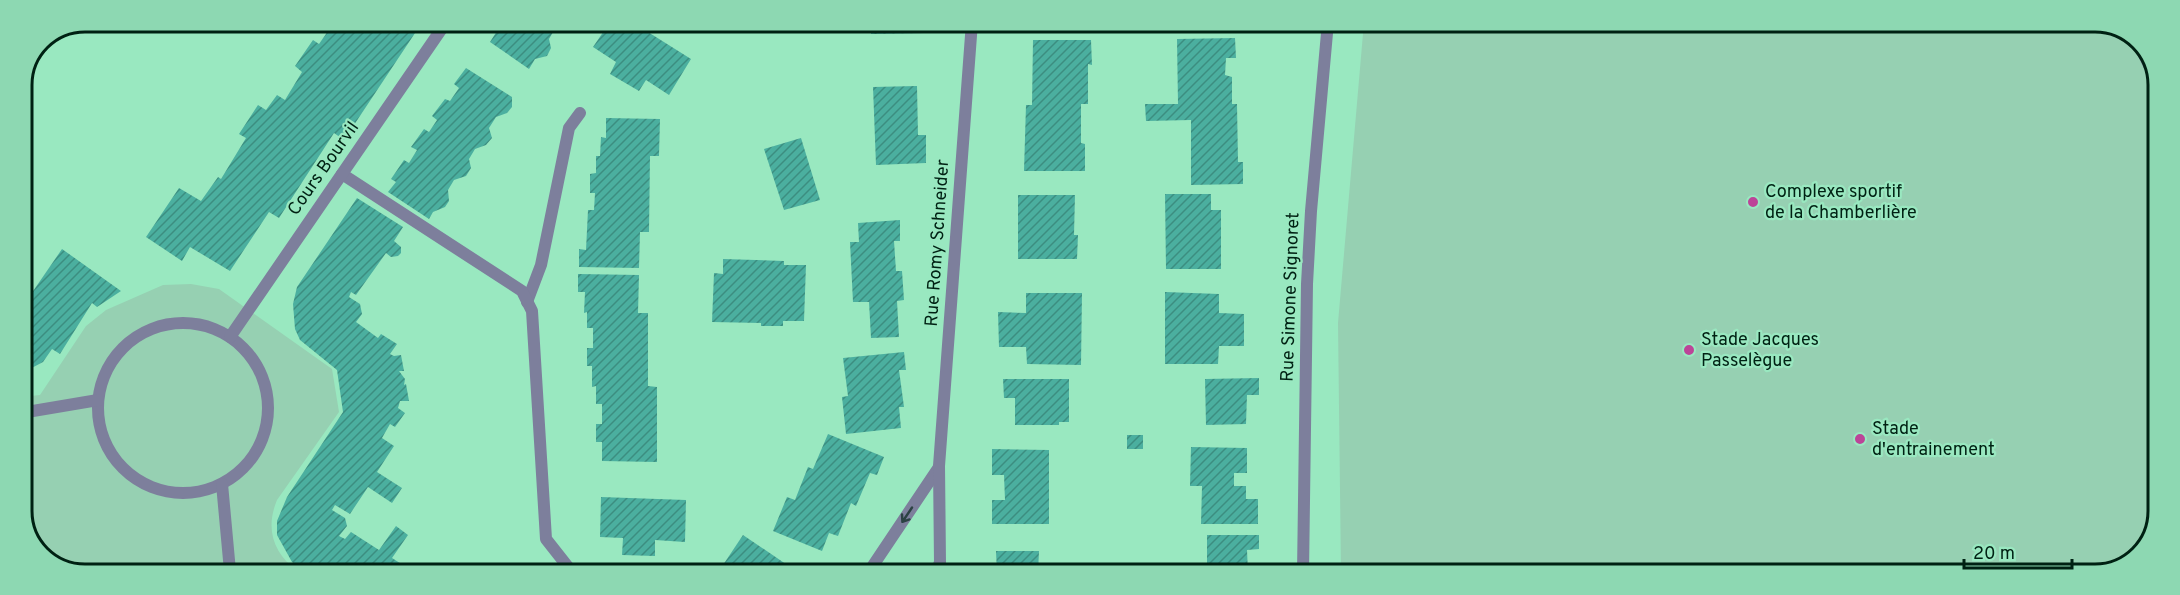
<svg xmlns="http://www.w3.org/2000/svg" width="2180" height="595" viewBox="0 0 2180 595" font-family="Overpass,sans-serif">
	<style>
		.park { fill: #96d0b2 }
		.building { fill: url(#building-hatch) }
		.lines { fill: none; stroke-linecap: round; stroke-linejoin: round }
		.service { stroke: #7d7f9c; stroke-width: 12 }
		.pedestrian { stroke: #7d7f9c; stroke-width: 12 }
		.minor { stroke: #7d7f9c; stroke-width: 12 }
		.oneway { stroke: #2c4243 }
		.poi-dot { fill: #bc4498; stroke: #99e8c0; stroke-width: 2 }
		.labels { text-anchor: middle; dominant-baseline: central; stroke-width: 4.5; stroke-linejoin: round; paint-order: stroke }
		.street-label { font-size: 18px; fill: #002113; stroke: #99e8c0 }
		.poi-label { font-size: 18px; fill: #002113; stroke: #99e8c0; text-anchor: start }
		.rim { fill: none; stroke: #002113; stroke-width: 3 }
	</style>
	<defs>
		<pattern id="building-hatch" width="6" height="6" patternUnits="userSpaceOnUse" patternTransform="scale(1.5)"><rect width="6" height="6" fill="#4baf9f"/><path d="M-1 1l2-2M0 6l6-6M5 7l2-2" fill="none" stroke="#3c8e80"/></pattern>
	</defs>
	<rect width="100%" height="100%" fill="#99e8c0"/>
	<g class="park">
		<polygon points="1364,22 2111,23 2143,43 2159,80 2157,526 2134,561 2096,574 1341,573 1338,323"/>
		<path d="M191 284 219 289 332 369 339 412 277 500C265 529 273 554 299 572H69L37 552 21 515V397L40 395 86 326 106 310 163 285Z"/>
	</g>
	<g class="building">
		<polygon points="335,21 423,21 344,140 334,133 279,218 269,212 230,271 190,247 182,261 146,237 179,188 201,201 218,177 221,179 246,138 239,134 258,105 266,110 277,95 285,100 302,72 295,66 313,40 319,44"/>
		<polygon points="496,21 569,21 556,27 549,39 551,48 547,56 535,59 529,69 490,42 497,31 492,28"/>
		<polygon points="610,22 632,22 691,59 669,95 646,80 639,91 610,74 616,62 593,47"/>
		<polygon points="871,22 924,22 924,33 871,34"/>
		<polygon points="1235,38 1236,58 1226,58 1225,75 1232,77 1232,104 1237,104 1238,162 1243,162 1243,184 1191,185 1191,120 1146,121 1145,104 1178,104 1177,39"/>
		<polygon points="1033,40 1091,40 1092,65 1088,64 1088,104 1081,104 1081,143 1085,144 1085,171 1024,171 1026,105 1032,105"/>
		<polygon points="466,68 512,97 512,107 507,113 496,117 489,128 492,138 486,145 475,149 469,159 471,168 466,176 454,180 448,190 449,201 445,207 433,212 429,219 388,192 396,182 391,179 404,160 409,163 417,150 411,147 424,129 429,132 437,120 432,116 445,99 450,101 459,88 454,84"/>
		<polygon points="917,86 918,135 926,135 926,163 876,165 873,87"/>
		<polygon points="606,118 660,119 659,156 650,156 649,232 640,232 639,268 579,267 579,249 586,250 588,210 594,210 595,193 590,193 590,174 596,173 596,156 600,156 601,137 606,138"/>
		<polygon points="801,138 820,200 784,210 764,149"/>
		<polygon points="1165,194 1211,194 1211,210 1221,210 1221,269 1166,269"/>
		<polygon points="1018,195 1075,195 1074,235 1078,235 1077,259 1018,259"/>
		<polygon points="357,198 403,227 394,241 401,247 401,253 398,256 391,257 386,253 356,295 351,292 349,297 360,304 362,314 356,322 378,338 381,334 397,344 390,354 394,356 401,355 404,371 399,371 405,379 404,385 406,384 409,401 400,401 398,408 405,413 395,427 390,424 382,438 394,446 377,472 402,488 392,503 368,487 350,514 335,505 332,510 345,518 347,526 339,536 345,539 351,532 379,550 396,526 408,535 392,558 414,572 306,572 292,562 277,535 277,521 287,497 343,412 337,370 300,340 295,329 293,304 297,287"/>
		<polygon points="900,220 900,241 894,241 896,271 902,271 904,300 897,301 899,337 871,338 869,302 853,302 850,242 859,242 858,223"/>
		<polygon points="62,249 121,291 97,307 92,303 60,354 52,349 43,362 26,371 21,368 21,292 29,297"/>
		<polygon points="723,259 784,261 784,265 806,265 804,321 783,321 783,326 761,326 761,323 712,322 714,273 723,274"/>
		<polygon points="578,274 639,275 638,313 648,313 648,386 657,387 657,462 602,461 602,442 596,442 596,424 602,424 602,404 596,404 596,386 592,387 592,366 587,366 587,348 593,348 593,328 587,328 587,312 584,313 585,292 578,292"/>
		<polygon points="1165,292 1219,294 1219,313 1244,314 1244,346 1219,346 1218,364 1165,364"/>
		<polygon points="1026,293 1082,293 1081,365 1027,364 1026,347 999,347 998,312 1026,313"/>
		<polygon points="904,352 906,370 899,370 904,407 899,407 901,428 846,434 842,397 848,396 843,358"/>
		<polygon points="1259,378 1259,395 1247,395 1246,424 1206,425 1205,379"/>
		<polygon points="1003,379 1069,379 1069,422 1059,422 1059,425 1015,425 1015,398 1004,398"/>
		<polygon points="828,434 884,457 877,475 870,473 856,506 851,503 838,536 829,533 822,551 773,531 787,497 795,500 808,467 813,469"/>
		<rect x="1127" y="435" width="16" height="14"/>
		<polygon points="1191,447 1247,448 1247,473 1234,473 1234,486 1246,486 1246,499 1258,499 1258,524 1201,524 1202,486 1190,486"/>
		<polygon points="992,449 1049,450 1049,524 992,524 992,500 1005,500 1004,475 992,475"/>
		<polygon points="601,497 686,500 685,542 655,540 655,556 622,555 623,538 600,537"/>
		<polygon points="743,535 777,558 799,573 722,573 719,571"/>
		<polygon points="1207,535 1259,535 1259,549 1247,550 1248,573 1207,573"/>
		<polygon points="996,551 1039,551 1038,573 997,573"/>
	</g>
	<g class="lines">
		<g class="service">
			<polyline points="2136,38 2159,86"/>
			<polyline points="527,302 541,265 569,128 580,113"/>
		</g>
		<g class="pedestrian">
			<circle cx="183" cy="408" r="85"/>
			<polyline points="21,413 98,400"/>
			<polyline points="222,484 230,571 232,572"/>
		</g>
		<g class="minor">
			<polyline points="342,174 522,291 532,311 546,539 572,572"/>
			<polyline points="230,337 447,21"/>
			<polyline points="868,573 939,467"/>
			<polyline points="936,573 940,562 939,466 972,22"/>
			<polyline points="1303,573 1307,284 1311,211 1328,22"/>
		</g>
	</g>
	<defs><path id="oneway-shaft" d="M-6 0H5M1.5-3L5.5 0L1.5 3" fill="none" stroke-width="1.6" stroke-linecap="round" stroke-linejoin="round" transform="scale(1.5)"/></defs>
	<use class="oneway" href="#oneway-shaft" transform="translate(907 515) rotate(124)"/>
	<g class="poi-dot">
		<circle cx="1753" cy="202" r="6"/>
		<circle cx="1689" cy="350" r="6"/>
		<circle cx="1860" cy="439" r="6"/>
	</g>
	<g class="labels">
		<g class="street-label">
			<text transform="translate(324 169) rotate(-55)">Cours Bourvil</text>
			<text transform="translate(938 243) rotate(-86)">Rue Romy Schneider</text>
			<text transform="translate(1291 297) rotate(-88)">Rue Simone Signoret</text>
		</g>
		<g class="poi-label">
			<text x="1765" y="192">Complexe sportif<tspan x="1765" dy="21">de la Chamberlière</tspan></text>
			<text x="1701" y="340">Stade Jacques<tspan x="1701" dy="21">Passelègue</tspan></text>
			<text x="1872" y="429">Stade<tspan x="1872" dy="21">d'entrainement</tspan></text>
		</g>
	</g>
	<path d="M0 0H2180V595H0ZM85 32H2095A53 53 0 0 1 2148 85V511A53 53 0 0 1 2095 564H85A53 53 0 0 1 32 511V85A53 53 0 0 1 85 32Z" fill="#8dd8b2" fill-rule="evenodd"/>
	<path class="rim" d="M85 32H2095A53 53 0 0 1 2148 85V511A53 53 0 0 1 2095 564H85A53 53 0 0 1 32 511V85A53 53 0 0 1 85 32Z"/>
	<path d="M1964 559v9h108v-9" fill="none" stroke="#002113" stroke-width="3"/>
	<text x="1973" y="559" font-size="18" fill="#002113" stroke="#99e8c0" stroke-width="4.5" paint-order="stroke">20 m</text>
</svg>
